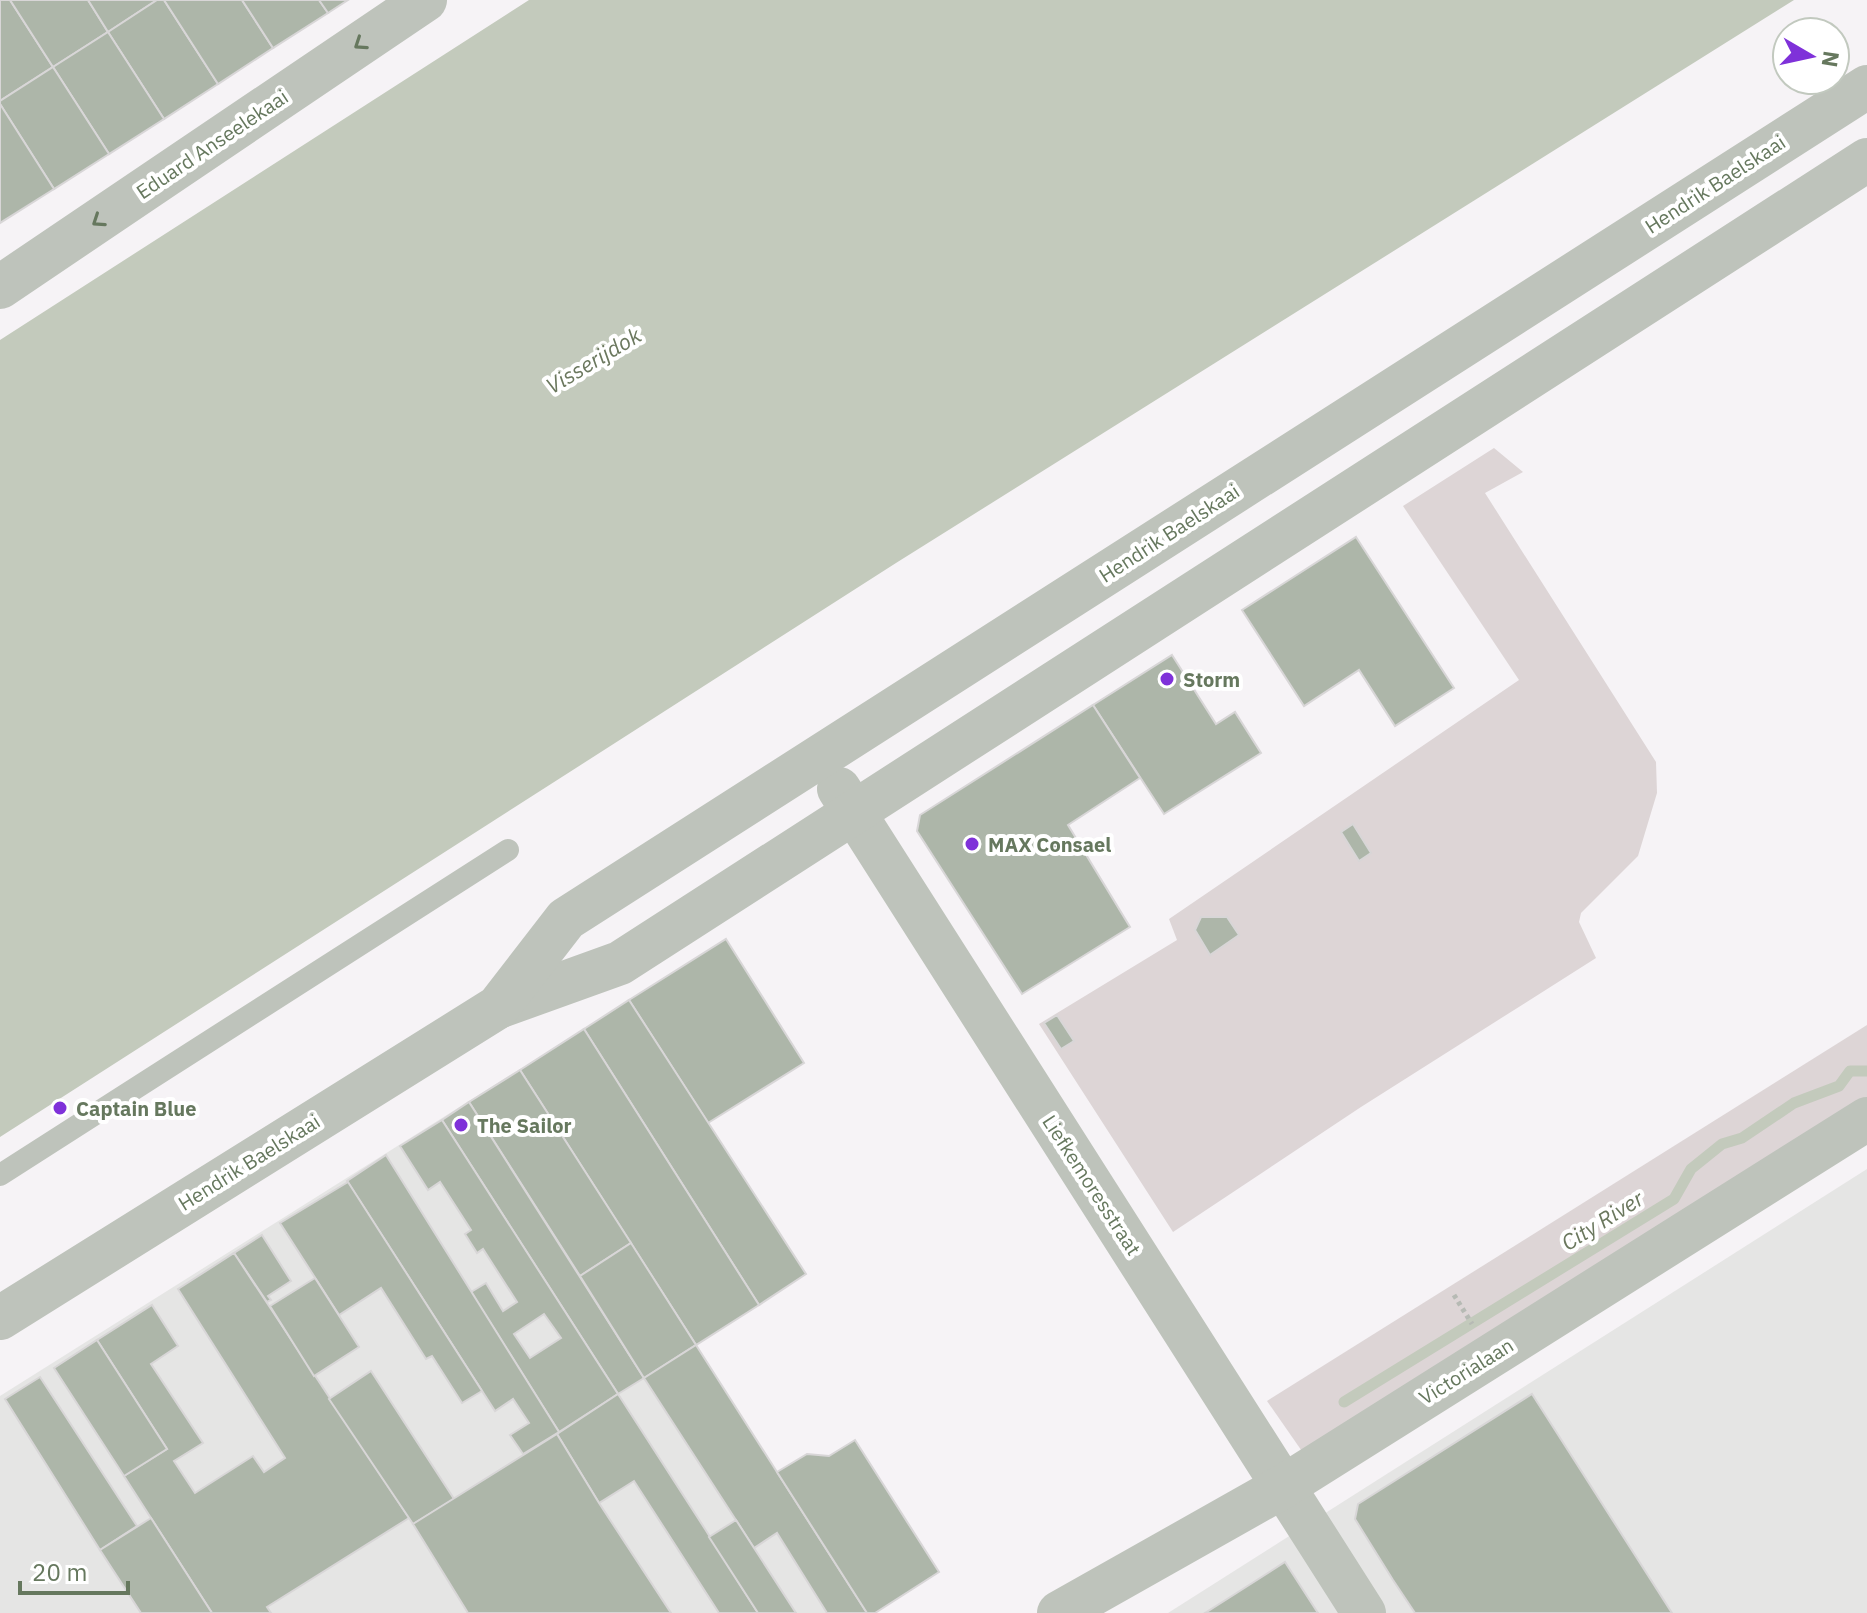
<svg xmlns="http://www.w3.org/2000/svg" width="1867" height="1613" viewBox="0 0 1867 1613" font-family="'IBM Plex Sans',sans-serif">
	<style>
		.built { fill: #e5e5e4 }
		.green { fill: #ddd5d6 }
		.water { fill: #c3cabc }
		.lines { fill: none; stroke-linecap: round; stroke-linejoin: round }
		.stream { stroke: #c3cabc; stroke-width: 11 }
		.building { fill: #adb6a9; stroke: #d8d6d7; stroke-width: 2; fill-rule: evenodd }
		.path { stroke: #b6bab4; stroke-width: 5; stroke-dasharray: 4 4; stroke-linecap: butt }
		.lane { stroke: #bec3bb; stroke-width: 22 }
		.street { stroke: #bec3bb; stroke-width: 44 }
		.oneway { stroke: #66785e }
		.poi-dot { fill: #7f31d9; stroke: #fff; stroke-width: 3 }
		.labels { text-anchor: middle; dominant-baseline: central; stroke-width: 8; stroke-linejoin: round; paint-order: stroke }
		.street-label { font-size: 20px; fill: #66785e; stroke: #fff }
		.poi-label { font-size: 20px; font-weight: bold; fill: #66785e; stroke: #fff; text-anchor: start }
		.water-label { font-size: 22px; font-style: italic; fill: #6b785e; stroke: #fff }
	</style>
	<rect width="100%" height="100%" fill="#f6f3f6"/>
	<g class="built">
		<polygon points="520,1069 867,1613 0,1613 0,1396"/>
		<polygon points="1867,1169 1867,1613 1168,1613"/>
	</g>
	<g class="green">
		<polygon points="1494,448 1523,472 1485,493 1656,762 1657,793 1638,856 1581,913 1579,922 1596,958 1361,1107 1173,1232 1039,1024 1177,940 1169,919 1519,680 1403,506"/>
		<polygon points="1867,1025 1867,1105 1306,1457 1267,1401"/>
	</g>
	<polygon class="water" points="529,0 1794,0 896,563 0,1137 0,340"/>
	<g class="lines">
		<polyline class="stream" points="1344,1402 1674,1199 1691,1169 1722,1144 1742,1138 1794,1103 1839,1086 1850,1071 1867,1071"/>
	</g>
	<g class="building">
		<polygon points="0,0 10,0 53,67 0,101"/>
		<polygon points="10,0 88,0 108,32 53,67"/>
		<polygon points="88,0 157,0 108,32"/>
		<polygon points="157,0 164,0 218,84 164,119 108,32"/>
		<polygon points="164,0 242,0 273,48 218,84"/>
		<polygon points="242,0 319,0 328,13 273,48"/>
		<polygon points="319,0 348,0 328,13"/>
		<polygon points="108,32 164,119 109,154 53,67"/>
		<polygon points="53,67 109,154 54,189 0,104 0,101"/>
		<polygon points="0,104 54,189 0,223"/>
		<polygon points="1356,537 1454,688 1395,726 1359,670 1304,706 1242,610"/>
		<polygon points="1172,655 1216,724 1235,712 1261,753 1164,814 1093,705"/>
		<polygon points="1093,705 1140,778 1068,825 1130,927 1022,994 917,831 920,815"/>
		<polygon points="1353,824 1371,853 1359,861 1341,832"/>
		<polygon points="1201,917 1227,917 1239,935 1210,955 1195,930"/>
		<polygon points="726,939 804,1063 708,1123 629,1000"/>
		<polygon points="629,1000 806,1274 759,1305 584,1029"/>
		<polygon points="1057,1015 1074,1041 1061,1049 1044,1023"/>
		<polygon points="584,1029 759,1305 696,1345 520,1070"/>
		<polygon points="520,1070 631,1243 580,1276 469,1102"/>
		<polygon points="469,1102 644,1378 618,1394 442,1120"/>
		<path d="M442 1120 618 1394 559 1432 471 1292 486 1283 503 1311 517 1302 483 1249 477 1253 465 1234 471 1230 440 1182 428 1190 400 1146ZM544 1314 561 1338 530 1358 514 1334Z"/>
		<polygon points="386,1155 559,1432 523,1454 510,1435 529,1423 513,1399 495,1411 347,1181"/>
		<polygon points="348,1182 482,1391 462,1403 432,1356 426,1359 381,1288 339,1315 280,1223"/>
		<polygon points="262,1235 291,1281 268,1296 271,1300 267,1302 234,1253"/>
		<polygon points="631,1243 696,1345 644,1378 580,1276"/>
		<polygon points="234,1253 409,1518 267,1607 271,1613 212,1613 124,1476 167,1449 97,1340 152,1305 178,1346 151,1364 203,1443 174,1461 195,1493 253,1456 264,1472 285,1458 178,1289"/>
		<polygon points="315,1278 359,1347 314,1376 270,1306"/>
		<polygon points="97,1340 167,1449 124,1476 54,1368"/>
		<polygon points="696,1345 777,1472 867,1613 827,1613 777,1533 754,1548 644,1378"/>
		<polygon points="371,1371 454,1499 413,1524 329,1399"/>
		<polygon points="40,1377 137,1526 100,1550 5,1399"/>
		<polygon points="618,1394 705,1529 758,1613 719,1613 634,1481 599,1503 557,1434"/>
		<polygon points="1532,1394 1672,1613 1415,1613 1393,1580 1355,1519 1358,1504"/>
		<polygon points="557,1434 599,1503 671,1613 468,1613 413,1524"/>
		<polygon points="855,1440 939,1572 875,1613 867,1613 777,1472 807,1454 829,1456"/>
		<polygon points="151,1518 212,1613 141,1613 100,1550"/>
		<polygon points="736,1520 754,1548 796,1613 758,1613 709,1537"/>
		<polygon points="1285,1562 1318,1613 1205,1613 1235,1594"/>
	</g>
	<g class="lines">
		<polyline class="path" points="1454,1295 1472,1324"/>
		<polyline class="lane" points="0,1175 508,850"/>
		<g class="street">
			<polyline points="0,287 425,0"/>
			<polyline points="839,789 1364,1613"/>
			<polyline points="498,1007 620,963 1867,160"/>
			<polyline points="0,1318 498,1007 566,919 1867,87"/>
			<polyline points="1059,1613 1284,1486 1867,1119"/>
		</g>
	</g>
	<defs><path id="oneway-chevron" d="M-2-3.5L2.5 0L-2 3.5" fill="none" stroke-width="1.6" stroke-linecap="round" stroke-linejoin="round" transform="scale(2)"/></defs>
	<g class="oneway">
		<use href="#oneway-chevron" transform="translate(360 44) rotate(146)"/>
		<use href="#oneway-chevron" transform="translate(98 221) rotate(146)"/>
	</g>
	<g class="poi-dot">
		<circle cx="1167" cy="679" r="8"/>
		<circle cx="972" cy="844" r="8"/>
		<circle cx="60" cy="1108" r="8"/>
		<circle cx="461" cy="1125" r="8"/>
	</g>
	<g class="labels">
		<g class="street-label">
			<text transform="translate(212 144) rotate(-34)">Eduard Anseelekaai</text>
			<text transform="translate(1715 184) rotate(-33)">Hendrik Baelskaai</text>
			<text transform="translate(1169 533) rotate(-33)">Hendrik Baelskaai</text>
			<text transform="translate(249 1162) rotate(-32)">Hendrik Baelskaai</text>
			<text transform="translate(1092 1185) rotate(57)">Liefkemoresstraat</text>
			<text transform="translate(1466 1371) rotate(-32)">Victorialaan</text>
		</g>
		<g class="poi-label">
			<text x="1183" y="679">Storm</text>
			<text x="988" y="844">MAX Consael</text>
			<text x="76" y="1108">Captain Blue</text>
			<text x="477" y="1125">The Sailor</text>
		</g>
		<g class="water-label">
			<text transform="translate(593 360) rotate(-31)">Visserijdok</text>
			<text transform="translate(1602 1220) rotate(-32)">City River</text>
		</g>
	</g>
	<g transform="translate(1811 56) rotate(99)"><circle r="38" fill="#ffffff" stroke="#c2c9bf" stroke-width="2"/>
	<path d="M0-6L14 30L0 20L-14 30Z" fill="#7f31d9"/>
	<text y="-12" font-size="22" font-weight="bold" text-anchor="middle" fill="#66785e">N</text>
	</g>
	<path d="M20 1581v12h108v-12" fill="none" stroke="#66785e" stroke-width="4"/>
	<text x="32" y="1581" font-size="24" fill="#66785e" stroke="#ffffff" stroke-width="6" paint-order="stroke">20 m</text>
</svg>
